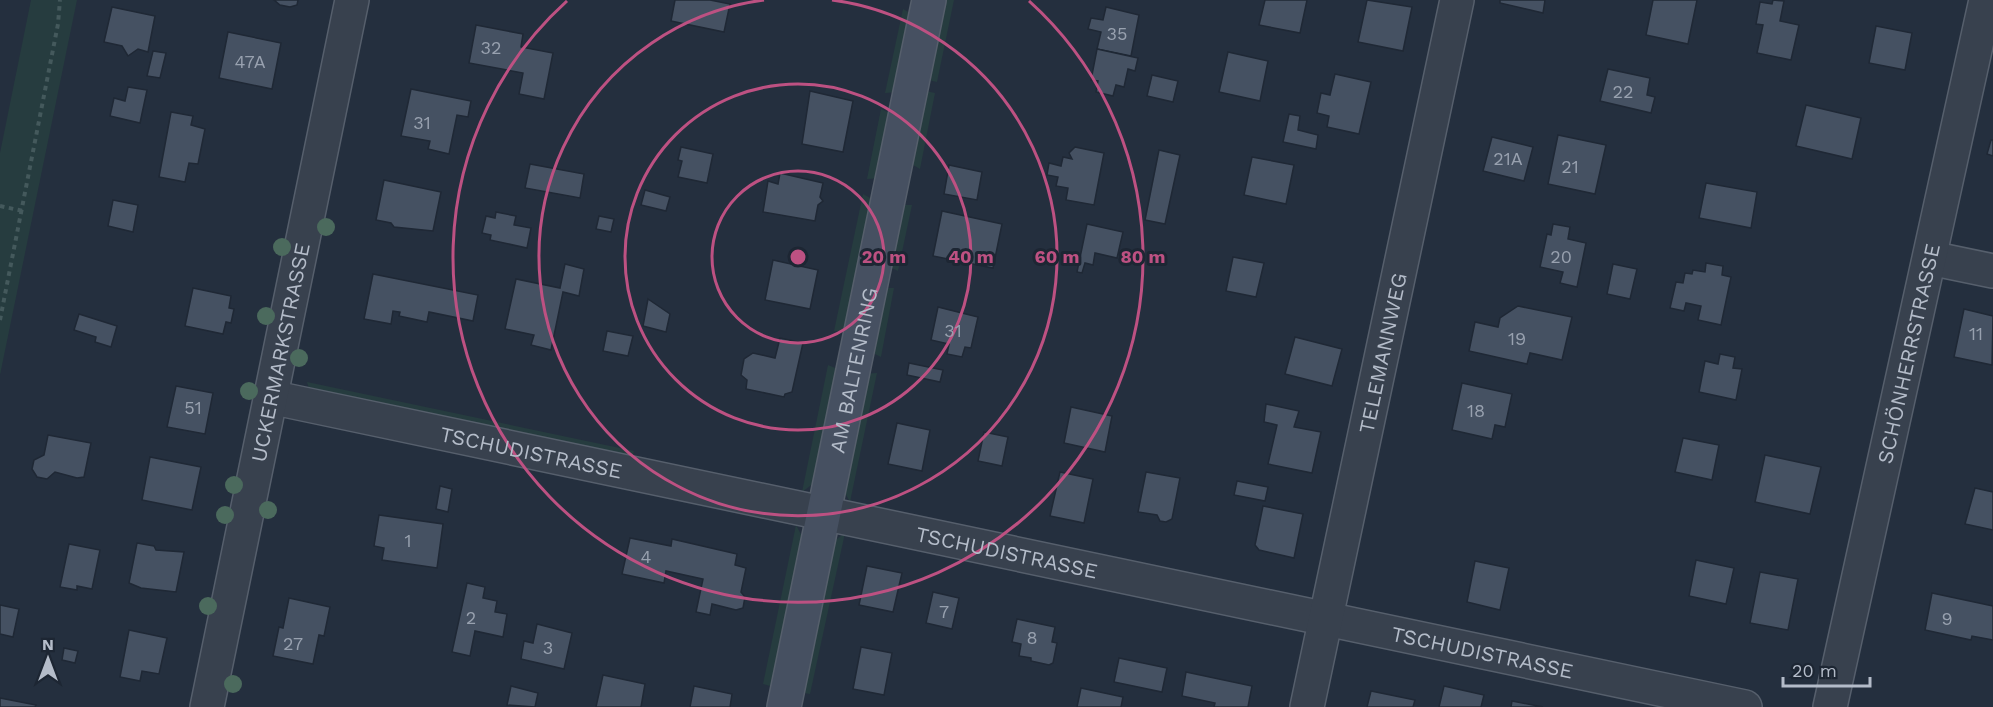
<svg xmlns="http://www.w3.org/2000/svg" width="1993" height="707" viewBox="0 0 1993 707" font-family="'Work Sans',sans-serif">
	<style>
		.green { fill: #263c3f }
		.building { fill: #455162; stroke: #1f2835; stroke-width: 1.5 }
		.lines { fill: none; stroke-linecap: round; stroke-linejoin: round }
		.street-casing { stroke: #565f6c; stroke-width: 36 }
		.secondary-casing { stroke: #565f6c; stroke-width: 36 }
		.path { stroke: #44595c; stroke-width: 4; stroke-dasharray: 4.5 4.5; stroke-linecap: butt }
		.street { stroke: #38414e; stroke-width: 33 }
		.secondary { stroke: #465061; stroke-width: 33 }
		.tree { fill: #4b6a5d }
		.ring { fill: none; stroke: #bd5182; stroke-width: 3 }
		.labels { text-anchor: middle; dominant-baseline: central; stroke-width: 6; stroke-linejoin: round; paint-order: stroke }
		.number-label { font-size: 18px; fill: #98a1af }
		.street-label { font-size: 21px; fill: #b4bcc9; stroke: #1d2633 }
		.centre { fill: #bd5182; stroke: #1d2633; stroke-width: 3 }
		.ring-label { font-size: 18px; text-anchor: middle; font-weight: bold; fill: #bd5182; stroke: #1d2633; stroke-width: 6; stroke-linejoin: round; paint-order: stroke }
	</style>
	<rect width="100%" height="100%" fill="#242f3e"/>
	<g class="green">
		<polygon points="31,0 77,0 0,375 0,153"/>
		<polygon points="940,0 954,0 937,82 924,79"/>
		<polygon points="903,9 914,15 898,92 885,93"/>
		<polygon points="922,90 935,93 920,169 908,162"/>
		<polygon points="881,109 894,115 882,178 867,179"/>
		<polygon points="863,194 876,201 849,331 834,331"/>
		<polygon points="898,205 912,205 898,271 886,265"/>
		<polygon points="881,288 894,288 881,357 869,351"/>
		<polygon points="828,365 840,370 814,483 802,492"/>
		<polygon points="877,373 850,502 844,491 864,374"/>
		<polygon points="307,382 634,451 631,463 311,395"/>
		<polygon points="796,525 804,540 776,683 770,686 763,684"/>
		<polygon points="845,533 810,694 804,693 799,686 834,541"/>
	</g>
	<g class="building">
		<polygon points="274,0 298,0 297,5 290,7 280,5"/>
		<polygon points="675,0 710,0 730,4 724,32 671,21"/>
		<polygon points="1265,0 1307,0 1300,33 1259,25"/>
		<polygon points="1367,0 1412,7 1403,51 1358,42"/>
		<polygon points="1500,0 1545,0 1543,13 1500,3"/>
		<polygon points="1653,0 1697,0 1688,44 1646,35"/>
		<polygon points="1773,0 1784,1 1780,21 1799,25 1791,60 1757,53 1763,25 1756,24 1760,2 1772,4"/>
		<polygon points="112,7 155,16 148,52 138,49 128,56 122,46 104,42"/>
		<polygon points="1106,7 1139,15 1131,56 1097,49 1101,32 1088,29 1091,18 1103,20"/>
		<polygon points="476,25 523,34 521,47 553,53 544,99 519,94 523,73 469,63"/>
		<polygon points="1876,26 1912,33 1905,70 1869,63"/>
		<polygon points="228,32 281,43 272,89 219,78"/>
		<polygon points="1097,49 1138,58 1135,71 1128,69 1124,87 1116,85 1113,96 1096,92 1098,81 1091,80"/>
		<polygon points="153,51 166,53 160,78 147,76"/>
		<polygon points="1228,52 1268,61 1260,101 1219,92"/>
		<polygon points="1608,69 1650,78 1647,95 1655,97 1651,113 1600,101"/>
		<polygon points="1335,74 1371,82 1359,134 1327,127 1329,116 1317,113 1321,93 1330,95"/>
		<polygon points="1152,75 1178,81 1173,102 1147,96"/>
		<polygon points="128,87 147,90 140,123 110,116 114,98 125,101"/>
		<polygon points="411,89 471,101 468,117 457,115 449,154 428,149 430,141 401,136"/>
		<polygon points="810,91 853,101 843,152 802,144"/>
		<polygon points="1806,105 1861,118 1852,159 1796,146"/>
		<polygon points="171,112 193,116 191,125 205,129 198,164 189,163 185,182 159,177"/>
		<polygon points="1289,114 1300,116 1298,130 1318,135 1316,149 1283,142"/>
		<polygon points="1558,135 1606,145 1595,194 1548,184"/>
		<polygon points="1492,137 1533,147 1524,181 1483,171"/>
		<polygon points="1991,140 1993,140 1993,156 1987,154"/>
		<polygon points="681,147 713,154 707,183 678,177 682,161 678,160"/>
		<polygon points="1075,147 1104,153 1094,205 1066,200 1068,188 1056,186 1058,177 1047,175 1049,163 1061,166 1063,157 1072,159 1069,153"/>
		<polygon points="1159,150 1180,155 1165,224 1145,220"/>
		<polygon points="1252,157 1294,165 1286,204 1244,195"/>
		<polygon points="530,164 584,174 580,198 525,188"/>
		<polygon points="949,165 982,172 977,200 944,194"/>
		<polygon points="780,173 823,183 820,197 823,201 818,205 815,221 763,212 768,181 778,184"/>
		<polygon points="384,180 441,192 433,231 394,227 391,223 376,220"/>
		<polygon points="1706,183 1757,192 1751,228 1699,218"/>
		<polygon points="645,190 670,197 666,211 641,205"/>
		<polygon points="113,200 138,205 133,232 108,226"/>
		<polygon points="942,211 1002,224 993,268 933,256"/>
		<polygon points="496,212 516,216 514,225 531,228 527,248 490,240 491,235 482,233 486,216 495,218"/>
		<polygon points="599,216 614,219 611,232 596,229"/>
		<polygon points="1087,224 1123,232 1117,258 1095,253 1093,265 1085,263 1082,273 1077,272"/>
		<polygon points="1553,224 1570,227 1568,239 1586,243 1577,287 1560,283 1563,272 1540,267 1547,234 1551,235"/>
		<polygon points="1233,257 1264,263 1256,297 1226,291"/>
		<polygon points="773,260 818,270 810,309 765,300"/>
		<polygon points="1706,263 1723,266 1722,275 1731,277 1721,325 1698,320 1701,306 1686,303 1684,311 1670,308 1676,282 1683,283 1685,273 1692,274 1693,270 1705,272"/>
		<polygon points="565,264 584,269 579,296 563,292 551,350 531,345 534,335 505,329 516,279 560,288"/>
		<polygon points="1613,264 1637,269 1630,299 1607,294"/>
		<polygon points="373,274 478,295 473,321 429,312 427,322 399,316 400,312 393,311 391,324 364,319"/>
		<polygon points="193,288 231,296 229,308 234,309 231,323 226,322 223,334 185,326"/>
		<polygon points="648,299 670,314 666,332 643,326"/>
		<polygon points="1518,306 1572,317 1562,360 1530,353 1527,364 1469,351 1475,322 1498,327 1500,318"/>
		<polygon points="938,307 978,317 971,348 965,347 962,357 947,354 949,344 931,340"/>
		<polygon points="1964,309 1993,316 1992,365 1954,357"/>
		<polygon points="79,314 117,326 111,347 95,342 96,337 74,330"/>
		<polygon points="607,331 633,336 628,356 603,351"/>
		<polygon points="1295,337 1342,349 1332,386 1285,374"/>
		<polygon points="780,338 803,343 792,392 785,394 784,397 746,389 747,380 741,375 744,359 753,353 775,358"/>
		<polygon points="1720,354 1735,357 1733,368 1742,369 1736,400 1699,392 1705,361 1718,364"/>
		<polygon points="909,363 943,370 940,382 907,375"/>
		<polygon points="1462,383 1512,394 1505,427 1495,425 1492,439 1452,430"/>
		<polygon points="176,386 213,393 205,434 167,427"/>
		<polygon points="1266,404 1299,411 1294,427 1321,432 1312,473 1268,464 1277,425 1264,422"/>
		<polygon points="1071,407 1112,416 1105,452 1064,443"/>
		<polygon points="897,423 930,430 922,471 888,464"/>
		<polygon points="984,432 1008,437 1002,466 978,461"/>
		<polygon points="48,435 91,443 84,477 77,478 55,472 47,479 37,477 32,469 34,460 44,455"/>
		<polygon points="1683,438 1719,445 1712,480 1675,472"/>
		<polygon points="1765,455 1821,467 1810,514 1755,502"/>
		<polygon points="150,457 201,467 192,510 142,500"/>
		<polygon points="1060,472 1093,479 1084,523 1050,516"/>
		<polygon points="1146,472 1180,478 1172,519 1166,522 1160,521 1157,515 1138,512"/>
		<polygon points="1237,481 1268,487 1265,501 1234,495"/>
		<polygon points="440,486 452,489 448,512 436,509"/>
		<polygon points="1975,488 1993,492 1993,530 1965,524"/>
		<polygon points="1263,506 1303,514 1294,558 1259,550 1255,545"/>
		<polygon points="379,515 443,524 437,568 382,560 384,548 374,546"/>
		<polygon points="630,538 671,546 672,539 737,554 735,565 746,568 741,592 745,597 743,608 736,610 712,604 710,615 696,612 703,579 666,571 664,583 622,574"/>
		<polygon points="137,543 154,546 156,550 184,552 176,592 141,588 129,583"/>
		<polygon points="69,544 100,550 92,589 77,586 77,590 60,587"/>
		<polygon points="1696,560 1734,568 1726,604 1689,596"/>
		<polygon points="1475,561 1509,568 1500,610 1467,602"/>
		<polygon points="867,566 902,573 893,612 859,605"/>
		<polygon points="1760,572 1798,579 1788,630 1750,623"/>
		<polygon points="467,583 485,587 483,598 497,601 495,612 507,614 503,637 475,631 470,656 452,652"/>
		<polygon points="933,592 959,598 952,629 926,623"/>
		<polygon points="1932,593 1993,606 1993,640 1972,636 1971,640 1925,630"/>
		<polygon points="289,598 330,607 324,636 319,635 313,664 273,656 279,627 283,628"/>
		<polygon points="0,605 19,609 13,637 0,634"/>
		<polygon points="1017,619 1055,627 1052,642 1057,643 1053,663 1049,665 1031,661 1031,658 1019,656 1021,644 1012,642"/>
		<polygon points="537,624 572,633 564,669 521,659 524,641 533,643"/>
		<polygon points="129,630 167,638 159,674 142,671 140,681 120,677"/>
		<polygon points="861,647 892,653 884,695 853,689"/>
		<polygon points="64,648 78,651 75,663 62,660"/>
		<polygon points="1119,658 1167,668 1162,692 1114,682"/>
		<polygon points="1186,672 1252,686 1248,707 1214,707 1215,703 1182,696"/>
		<polygon points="603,675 645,684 641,707 596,707"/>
		<polygon points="511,686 538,693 535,707 507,705"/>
		<polygon points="694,686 732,694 730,707 690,707"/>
		<polygon points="1444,686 1484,695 1481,707 1439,707"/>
		<polygon points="1081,688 1123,697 1121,707 1077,707"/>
		<polygon points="1371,691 1415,700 1413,707 1367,707"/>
		<polygon points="0,698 36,705 35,707 0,707"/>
		<polygon points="1512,701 1543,707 1511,707"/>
	</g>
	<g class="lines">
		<defs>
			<g id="street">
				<polyline points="1930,258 1993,271"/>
				<path id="s1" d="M270 397 1745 707"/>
				<path id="s2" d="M207 707 352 0"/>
				<path id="s3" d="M1307 707 1457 0"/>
				<path id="s4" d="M1830 707 1986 0"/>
			</g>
			<g id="secondary">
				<path id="s5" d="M784 707 929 0"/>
			</g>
		</defs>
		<use href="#street" class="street-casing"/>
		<use href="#secondary" class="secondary-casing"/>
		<g class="path">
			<polyline points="0,206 23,211"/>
			<polyline points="0,320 58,24 60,0"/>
		</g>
		<use href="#street" class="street"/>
		<use href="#secondary" class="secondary"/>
	</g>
	<g class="tree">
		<circle cx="326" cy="227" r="9"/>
		<circle cx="282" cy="247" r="9"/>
		<circle cx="266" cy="316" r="9"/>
		<circle cx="299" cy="358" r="9"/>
		<circle cx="249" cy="391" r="9"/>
		<circle cx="234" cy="485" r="9"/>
		<circle cx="268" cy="510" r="9"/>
		<circle cx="225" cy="515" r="9"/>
		<circle cx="208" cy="606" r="9"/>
		<circle cx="233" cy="684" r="9"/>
	</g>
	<g class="ring">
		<circle cx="798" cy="257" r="86"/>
		<circle cx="798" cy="257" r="173"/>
		<path d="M832 0A259 259 0 1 1 764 0"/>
		<path d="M1029 1A345 345 0 1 1 567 1"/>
	</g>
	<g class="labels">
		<g class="number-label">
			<text x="1117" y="33">35</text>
			<text x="491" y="47">32</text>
			<text x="250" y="61">47A</text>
			<text x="1623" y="91">22</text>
			<text x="422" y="122">31</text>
			<text x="1508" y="158">21A</text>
			<text x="1570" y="166">21</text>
			<text x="1561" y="256">20</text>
			<text x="953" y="330">31</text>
			<text x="1976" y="333">11</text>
			<text x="1517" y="338">19</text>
			<text x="193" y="407">51</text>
			<text x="1476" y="410">18</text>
			<text x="408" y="540">1</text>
			<text x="646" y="556">4</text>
			<text x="944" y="611">7</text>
			<text x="471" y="617">2</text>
			<text x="1947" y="618">9</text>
			<text x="1032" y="637">8</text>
			<text x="293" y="643">27</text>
			<text x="548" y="647">3</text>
		</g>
		<g class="street-label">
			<text stroke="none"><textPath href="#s2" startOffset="362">UCKERMARKSTRASSE</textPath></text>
			<text stroke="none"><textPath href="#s3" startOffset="362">TELEMANNWEG</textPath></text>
			<text stroke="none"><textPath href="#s4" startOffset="362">SCHÖNHERRSTRASSE</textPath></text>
			<text stroke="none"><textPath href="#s5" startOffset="344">AM BALTENRING</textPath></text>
			<text stroke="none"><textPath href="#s1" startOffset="267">TSCHUDISTRASSE</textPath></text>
			<text stroke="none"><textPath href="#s1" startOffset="753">TSCHUDISTRASSE</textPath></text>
			<text stroke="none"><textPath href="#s1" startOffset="1239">TSCHUDISTRASSE</textPath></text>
		</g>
	</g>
	<circle cx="798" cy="257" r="9" class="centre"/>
	<g class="ring-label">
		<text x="884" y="263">20 m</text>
		<text x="971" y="263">40 m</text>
		<text x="1057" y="263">60 m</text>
		<text x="1143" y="263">80 m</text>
	</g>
	<g transform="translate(48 659)" stroke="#1d2633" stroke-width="4.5" paint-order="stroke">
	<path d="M0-4.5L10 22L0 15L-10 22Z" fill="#b4bcc9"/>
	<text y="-9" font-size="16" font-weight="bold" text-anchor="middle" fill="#b4bcc9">N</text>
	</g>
	<path d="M1783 677v9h87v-9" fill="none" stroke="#b4bcc9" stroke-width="3"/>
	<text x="1792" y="677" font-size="18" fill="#b4bcc9" stroke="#1d2633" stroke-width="4.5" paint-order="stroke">20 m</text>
</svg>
